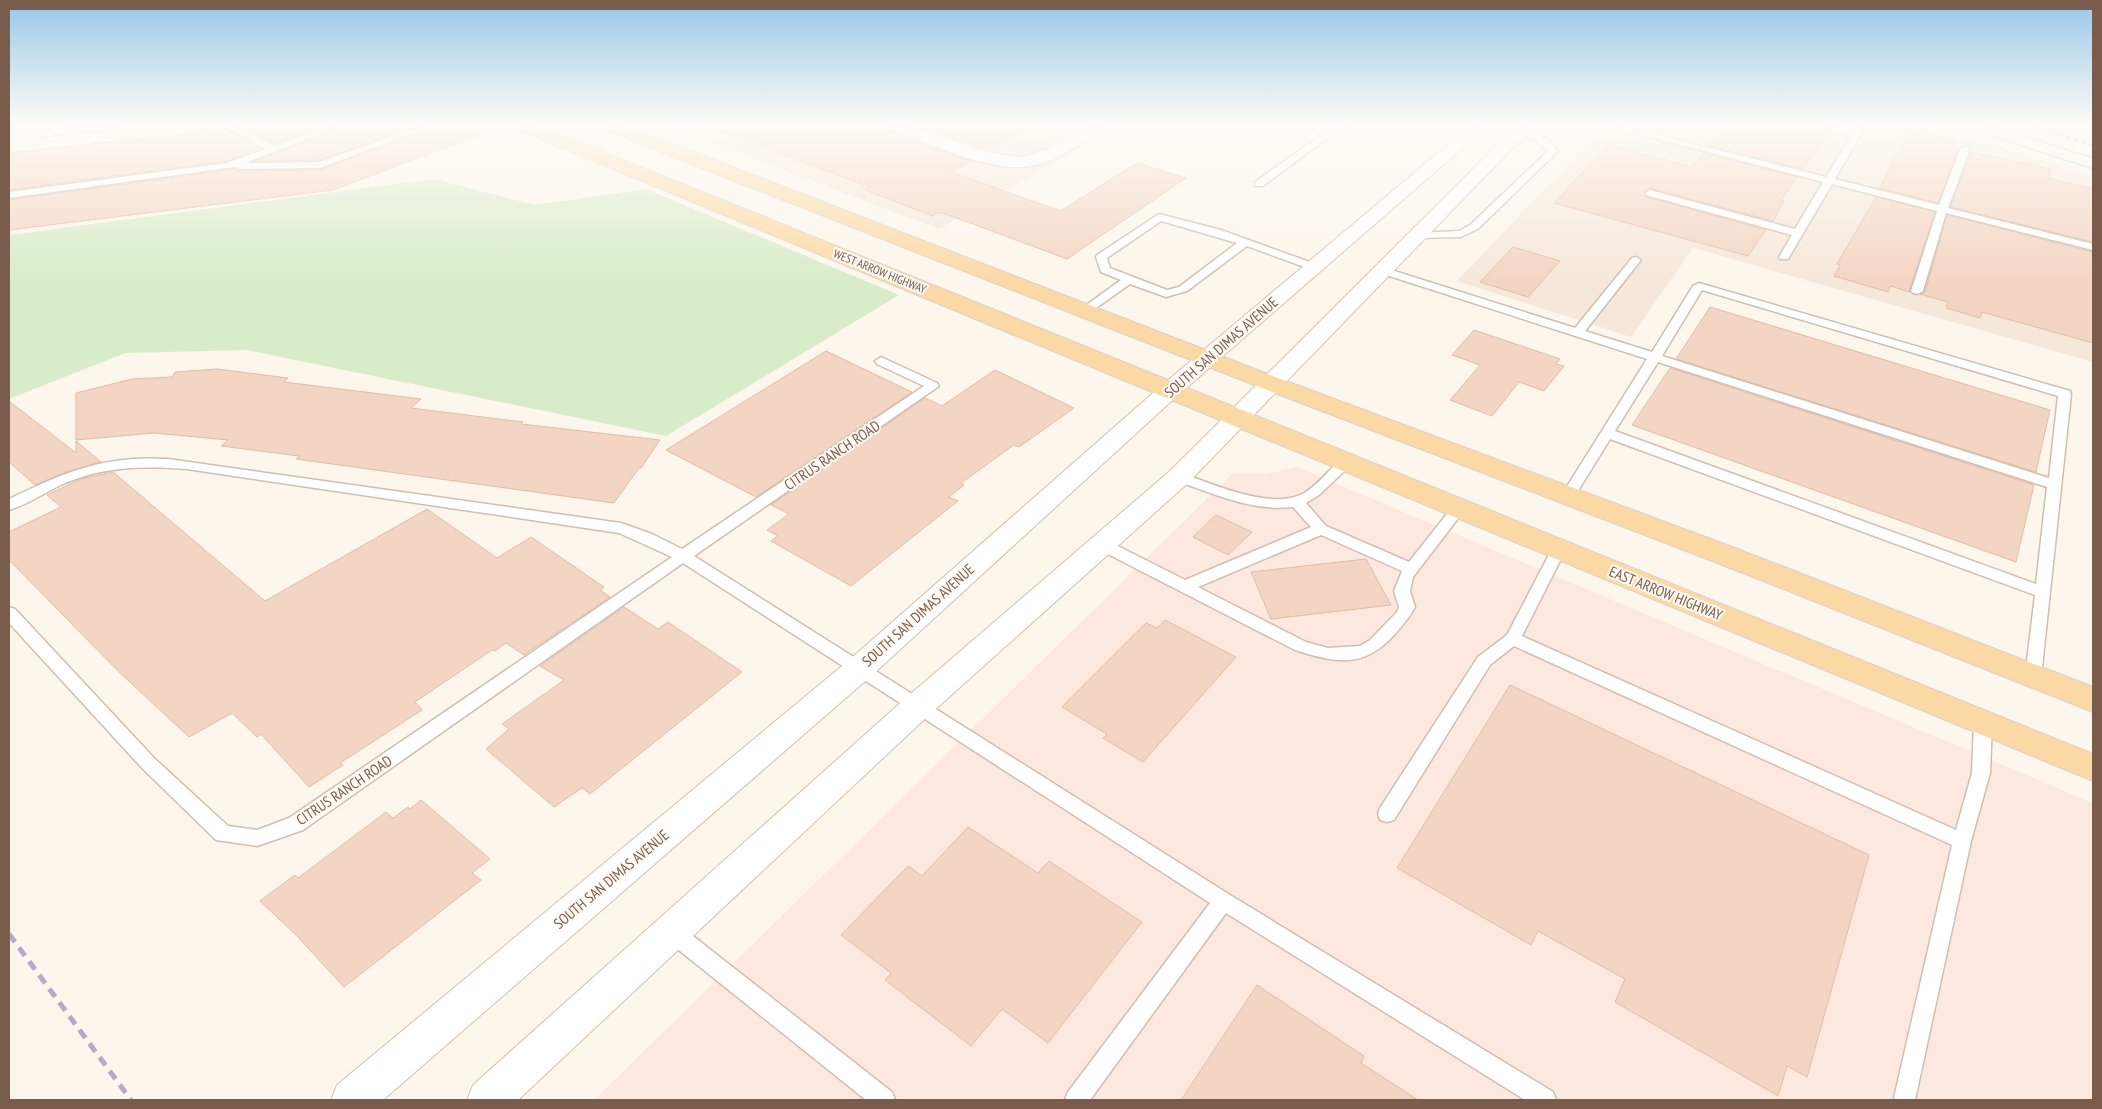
<svg xmlns="http://www.w3.org/2000/svg" width="2102" height="1109" viewBox="0 0 2102 1109" font-family="'PT Sans Narrow',sans-serif">
	<style>
		.residential { fill: #f5e8da }
		.commercial { fill: #fde8e0 }
		.green { fill: #d8ecc9 }
		.building { fill: #f3d5c3; stroke: #e6bba3 }
		.lines { fill: none; stroke-linecap: round; stroke-linejoin: round }
		.lane-casing { stroke: #d1beb0; stroke-width: 3 }
		.street-casing { stroke: #d1beb0; stroke-width: 2 }
		.secondary-casing { stroke: #d6c0b0; stroke-width: 2 }
		.primary-casing { stroke: #dad1cd; stroke-width: 2 }
		.lane { fill: #fff; fill-rule: evenodd }
		.street { fill: #fff; fill-rule: evenodd }
		.secondary { fill: #fff; fill-rule: evenodd }
		.primary { fill: #fbd9a5; fill-rule: evenodd }
		.tram { stroke: #b9a8c9; stroke-width: 1 }
		.rail-far1 { stroke: #b9a8c9; stroke-width: 2.5; stroke-dasharray: 5 3; stroke-linecap: butt }
		.rail { stroke: #b9a8c9; stroke-width: 5; stroke-dasharray: 10 7; stroke-linecap: butt }
		.labels { text-anchor: middle; dominant-baseline: central; stroke-width: 4; stroke-linejoin: round; paint-order: stroke }
		.far-street-label { font-size: 12px; fill: #7a5c4d; stroke: #fffaf3 }
		.street-label { font-size: 15px; fill: #7a5c4d; stroke: #fffaf3 }
	</style>
	<rect width="100%" height="100%" fill="#fdf6ec"/>
	<g class="residential">
		<polygon points="663,125 1119,125 939,229"/>
		<polygon points="1606,125 1933,125 2093,177 2093,362 1693,248 1631,337 1457,281"/>
	</g>
	<polygon class="commercial" points="1297,467 2093,803 2093,1100 594,1100 1232,474 1265,474"/>
	<polygon class="green" points="434,179 535,205 646,189 899,295 666,436 247,350 125,353 9,399 9,235"/>
	<g class="building">
		<polygon points="260,125 325,125 275,144 242,127"/>
		<polygon points="346,125 415,126 319,160 255,161"/>
		<polygon points="431,125 496,125 497,128 333,190 9,230 9,200 235,169 239,171 320,170 431,129"/>
		<polygon points="714,125 884,125 887,131 971,161 950,172 1061,211 1137,163 1186,178 1067,259 954,217 938,212 933,216 865,190 870,187 714,129"/>
		<polygon points="917,125 1036,125 990,150"/>
		<polygon points="1725,125 1815,125 1813,131 1828,134 1803,169 1709,146"/>
		<polygon points="226,129 261,149 226,161 9,190 9,153"/>
		<polygon points="1909,131 1955,141 1953,148 1958,149 1938,203 1880,188"/>
		<polygon points="1608,145 1692,167 1703,153 1797,177 1781,200 1784,201 1773,221 1650,188 1643,192 1646,197 1766,230 1748,256 1554,203"/>
		<polygon points="1971,152 2051,169 2048,178 2093,189 2093,242 1950,207"/>
		<polygon points="1876,197 1935,212 1909,292 1891,286 1888,292 1834,276 1840,265 1837,264"/>
		<polygon points="1947,215 2093,252 2093,343 1982,312 1980,318 1946,308 1948,302 1920,294 1925,292"/>
		<polygon points="1513,247 1560,261 1528,297 1480,282"/>
		<polygon points="1710,307 2050,410 2036,472 1676,359"/>
		<polygon points="1474,330 1560,359 1556,364 1564,366 1544,391 1519,382 1492,416 1450,400 1480,365 1452,355"/>
		<polygon points="826,351 912,392 756,497 666,450"/>
		<polygon points="1670,368 2034,485 2016,562 1632,425"/>
		<polygon points="217,369 288,378 284,382 421,399 411,408 523,422 521,424 660,440 641,468 639,468 614,503 296,459 299,456 221,446 228,440 154,433 76,440 76,393 132,379 172,377 175,372"/>
		<polygon points="995,370 1074,408 1019,447 1014,445 961,483 964,485 949,497 958,501 851,586 771,541 778,536 767,530 789,514 771,505 925,398 942,406"/>
		<polygon points="9,401 76,453 76,441 101,462 66,472 35,485 9,462"/>
		<polygon points="113,472 265,601 427,509 497,558 531,537 604,587 600,590 610,597 524,655 506,643 495,651 492,650 415,702 422,710 340,763 343,765 309,787 261,734 257,737 232,713 189,737 119,672 9,560 9,532 61,507 47,495 81,479"/>
		<polygon points="1216,515 1252,532 1228,555 1193,537"/>
		<polygon points="1366,559 1391,605 1271,619 1251,572"/>
		<polygon points="624,607 658,629 668,622 742,672 590,794 582,788 554,807 486,749 509,729 502,724 564,680 540,666"/>
		<polygon points="1165,620 1236,657 1143,762 1103,738 1107,734 1062,707 1146,623 1157,628"/>
		<polygon points="1510,685 1869,855 1807,1077 1787,1066 1778,1096 1615,1002 1625,979 1538,931 1531,945 1397,868"/>
		<polygon points="421,800 490,859 472,873 481,880 344,987 296,935 260,901 295,875 298,878 386,812 393,818 408,807 410,809"/>
		<polygon points="968,827 1038,873 1049,861 1142,922 1048,1043 1002,1009 971,1046 885,980 891,973 841,935 908,866 922,876"/>
		<polygon points="1257,985 1364,1056 1361,1063 1418,1100 1181,1100"/>
	</g>
	<g class="lines">
		<defs>
			<g id="lane">
				<polygon points="74,125 122,125 118,128 38,137 33,134 38,131 75,127"/>
				<polygon points="222,125 234,125 275,146 331,125 344,125 245,163 319,162 418,127 417,125 428,125 430,127 320,168 239,169 235,167 9,198 9,192 226,163 266,149"/>
				<polygon points="1335,125 1345,125 1263,186 1255,186 1255,182"/>
				<polygon points="1603,125 1619,125 1826,177 1852,135 1817,125 1835,125 1855,130 1857,125 1866,125 1835,179 1939,205 1960,149 1965,146 1968,147 1970,149 1948,208 2093,244 2093,250 1946,213 1923,291 1917,294 1913,293 1911,291 1937,211 1832,184 1788,259 1780,259 1779,257 1792,235 1646,195 1645,193 1650,190 1795,229 1823,182"/>
				<polygon points="1520,128 1547,138 1558,151 1478,229 1461,237 1415,238 1414,236 1415,234 1419,233 1459,231 1470,225 1548,151 1536,140 1517,133 1515,131"/>
				<path d="M1159 214 1221 230 1318 265 1320 267 1314 270 1310 269 1247 246 1187 291 1166 297 1130 284 1089 313H1081L1079 311 1081 309 1121 280 1101 272 1096 257 1097 255ZM1161 221 1237 243 1179 287 1167 290 1110 268 1107 258Z"/>
				<path d="M1636 257 1641 260 1585 331 1652 352 1693 286 1699 283 2070 391 2071 394 2041 677 2039 681 2033 683 2027 681 2025 677 2035 595 1610 439 1573 499H1563L1561 496 1647 359 1380 273 1378 271 1380 269H1388L1575 328 1632 258ZM1702 290 2058 396 2049 478 1662 356ZM1658 362 2047 487 2036 584 1615 431Z"/>
				<path d="M881 357 937 383 939 386 694 556 1230 895 1553 1092 1556 1100H1525L1226 913 1090 1100H1065L1068 1092 1210 903 683 563 303 830 257 846 216 840 142 768 9 623V607L15 609 154 758 228 826 257 830 289 818 672 557 619 533 187 469C144 466 106 466 65 483 47 491 29 504 9 510V499C66 472 102 455 168 459L621 523 652 534 682 549 924 386 877 364 875 361Z"/>
				<path d="M1346 458 1351 459 1353 462 1351 465 1319 495 1306 503 1326 526 1409 562 1454 505H1464L1466 508 1413 577 1410 591 1415 607C1409 618 1402 626 1394 635 1363 669 1336 663 1295 650L1098 549 1096 545 1098 541H1108L1185 580 1311 527 1293 507C1252 512 1212 493 1174 480L1172 477 1174 474H1184C1215 485 1273 511 1304 493 1318 485 1329 470 1341 459ZM1321 535 1402 571 1394 591 1399 607 1397 612 1370 640 1360 646 1328 648 1306 642 1198 587Z"/>
				<polygon points="1559,544 1564,545 1566,549 1522,636 1956,830 1972,773 1974,723 1977,718 1983,716 1989,718 1992,723 1990,773 1971,841 1915,1100 1895,1100 1894,1098 1952,845 1514,646 1490,665 1394,820 1387,822 1380,820 1378,814 1380,808 1478,657 1507,635 1552,549 1554,545"/>
				<polygon points="672,923 679,925 892,1092 895,1100 866,1100 665,939 662,932 665,925"/>
			</g>
			<path id="street" d="M886 125H911L984 151 1011 156 1023 157 1047 149 1087 125H1107C1101 134 1086 141 1076 147 1060 157 1042 166 1023 167 985 170 925 142 888 129Z"/>
			<g id="secondary">
				<polygon points="1471,125 1489,125 1177,396 870,677 383,1100 331,1100 337,1085 848,661 1161,386"/>
				<polygon points="1517,125 1535,125 1188,483 929,715 518,1100 467,1100 473,1085 907,697 1170,471"/>
			</g>
			<g id="primary">
				<polygon points="514,125 537,125 2093,754 2093,781 516,129"/>
				<polygon points="600,125 624,125 1278,378 1735,548 2093,687 2093,712 1715,562 1262,388 602,129"/>
			</g>
		</defs>
		<use href="#lane" class="lane-casing"/>
		<use href="#street" class="street-casing"/>
		<use href="#secondary" class="secondary-casing"/>
		<use href="#primary" class="primary-casing"/>
		<use href="#lane" class="lane"/>
		<use href="#street" class="street"/>
		<use href="#secondary" class="secondary"/>
		<use href="#primary" class="primary"/>
		<g class="tram">
			<polyline points="1957,125 2093,169"/>
			<polyline points="1990,125 2093,158"/>
		</g>
		<polyline class="rail-far1" points="2028,125 2093,145"/>
		<polyline class="rail" points="9,934 131,1100"/>
	</g>
	<linearGradient id="sky" x2="0" y2="1"><stop stop-color="#97c7e8"/><stop offset="0.44" stop-color="#fefbf6"/><stop offset="1" stop-color="#fefbf6" stop-opacity="0"/></linearGradient>
	<rect width="2102" height="281" fill="url(#sky)"/>
	<g class="labels">
		<g class="far-street-label">
			<text transform="translate(880 271) rotate(22)">WEST ARROW HIGHWAY</text>
		</g>
		<g class="street-label">
			<text transform="translate(1221 347) rotate(-41)">SOUTH SAN DIMAS AVENUE</text>
			<text transform="translate(832 455) rotate(-34)">CITRUS RANCH ROAD</text>
			<text transform="translate(1666 593) rotate(22)">EAST ARROW HIGHWAY</text>
			<text transform="translate(918 615) rotate(-42)">SOUTH SAN DIMAS AVENUE</text>
			<text transform="translate(344 790) rotate(-34)">CITRUS RANCH ROAD</text>
			<text transform="translate(611 879) rotate(-40)">SOUTH SAN DIMAS AVENUE</text>
		</g>
	</g>
	<rect width="2102" height="1109" fill="none" stroke="#7a5c4d" stroke-width="20"/>
</svg>
